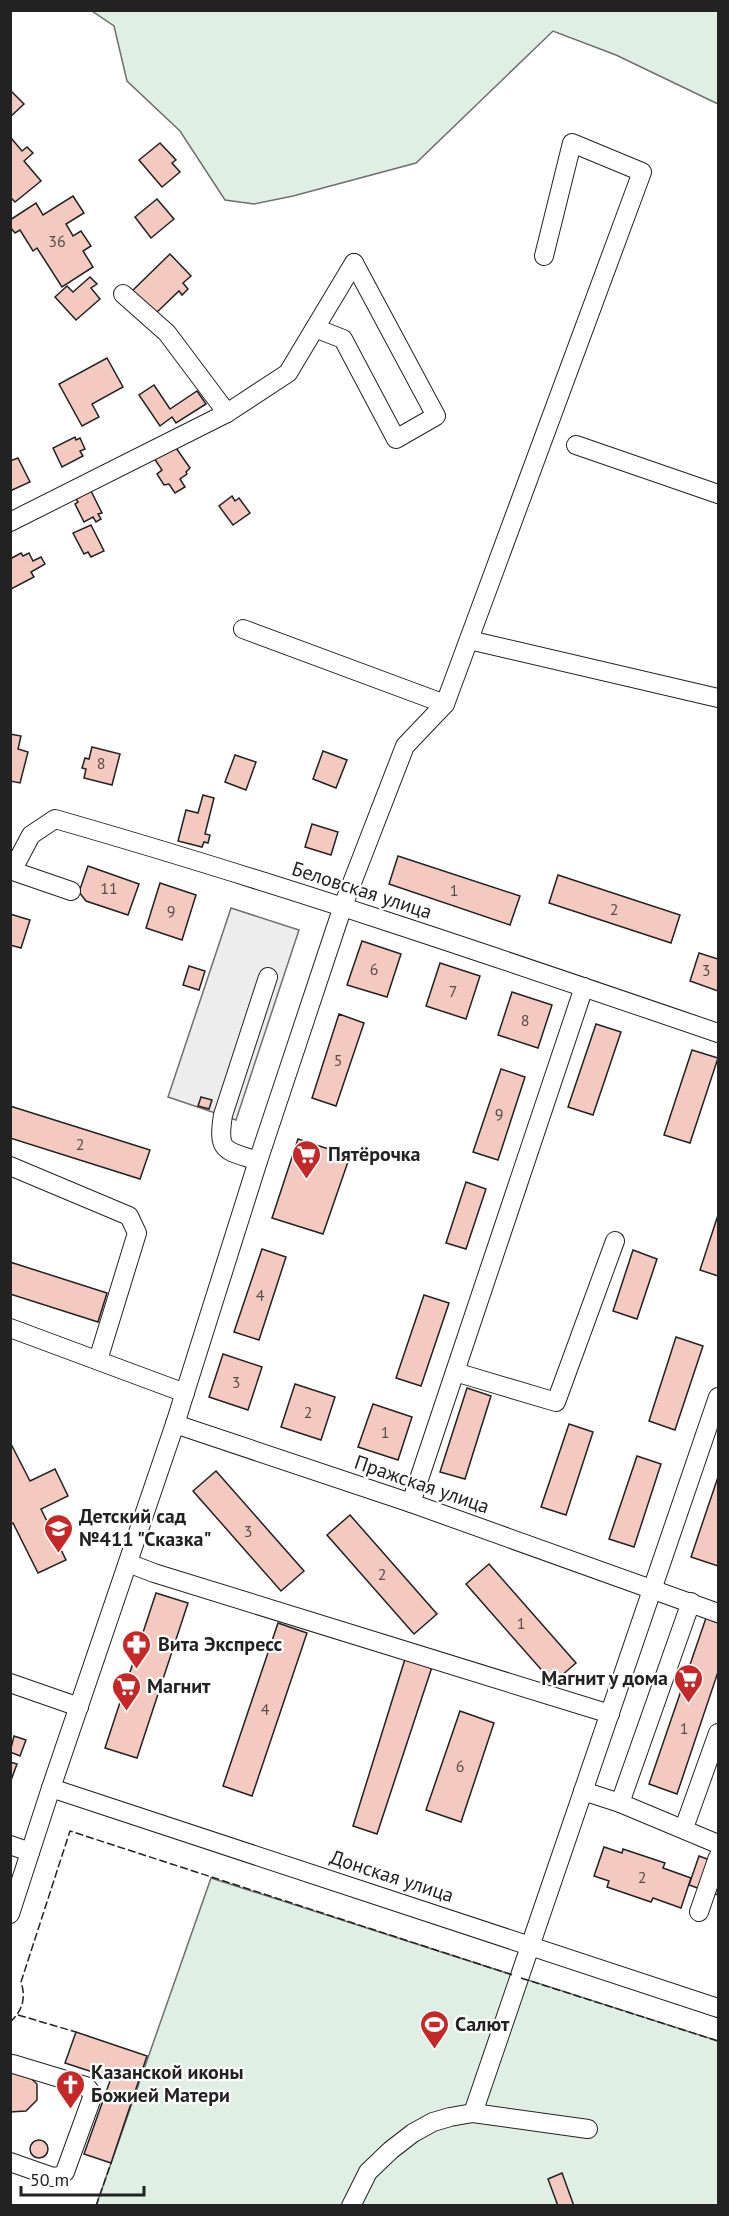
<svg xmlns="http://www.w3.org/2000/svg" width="729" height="2216" viewBox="0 0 729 2216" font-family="'PT Sans',sans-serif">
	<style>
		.green { fill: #e0efe3; stroke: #6f6f6f; stroke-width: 1.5 }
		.parking { fill: #ededed; stroke: #6f6f6f; stroke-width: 1.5 }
		.building { fill: #f3c9c0; stroke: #222; stroke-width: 1.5 }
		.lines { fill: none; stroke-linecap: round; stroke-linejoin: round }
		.minor-casing { stroke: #222; stroke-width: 20 }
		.minor { stroke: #fff; stroke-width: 18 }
		.fence { stroke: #222; stroke-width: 1.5; stroke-dasharray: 8 3; stroke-linecap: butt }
		.labels { text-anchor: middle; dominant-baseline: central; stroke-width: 4.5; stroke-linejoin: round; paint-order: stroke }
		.number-label { font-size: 16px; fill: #564c4a }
		.street-label { font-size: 20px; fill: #222; stroke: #fff }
		.poi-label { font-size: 20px; font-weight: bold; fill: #222; stroke: #fff; text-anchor: start }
	</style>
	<rect width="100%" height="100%" fill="#fff"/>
	<g class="green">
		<polygon points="92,11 718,11 718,104 616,55 553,31 416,163 293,196 254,204 225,200 180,131 127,81 114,26"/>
		<polygon points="211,1878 718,2041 718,2205 96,2206"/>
	</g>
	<polygon class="parking" points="231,908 299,930 236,1120 168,1097"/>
	<g class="building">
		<polygon points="10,90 24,104 10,117"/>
		<polygon points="11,138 22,151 27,147 33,153 24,161 41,181 15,202 10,197"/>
		<polygon points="160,143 176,160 172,163 180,172 162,187 139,160"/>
		<polygon points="73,196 84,213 66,224 73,236 81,231 91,246 83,251 93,267 62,287 37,248 33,251 20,230 15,233 10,227 10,220 36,203 43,215"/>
		<polygon points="157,199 174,219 151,238 135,217"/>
		<polygon points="170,254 191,276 183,283 188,289 182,295 179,291 154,315 131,292"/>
		<polygon points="90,277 97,284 91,288 100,299 76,320 55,297 67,286 73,292"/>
		<polygon points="107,358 123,387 92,404 99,417 82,426 59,384"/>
		<polygon points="154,385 170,409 197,391 206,404 176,423 172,417 160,426 139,395"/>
		<polygon points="75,437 76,440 80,438 85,449 80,451 83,456 62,467 53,448"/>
		<polygon points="174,445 190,468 186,472 187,474 180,479 185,487 175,493 169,484 164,485 157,474 162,470 154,458"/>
		<polygon points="18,458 30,482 10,491 10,461"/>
		<polygon points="91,491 102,513 98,514 101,519 96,522 93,517 84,522 75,504 78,502 76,499"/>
		<polygon points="232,496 235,501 239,498 250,513 233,525 219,506"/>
		<polygon points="91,525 104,551 91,557 88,552 84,554 73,533"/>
		<polygon points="21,553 23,556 29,553 33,561 41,557 45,564 31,572 34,577 11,589 10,559"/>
		<polygon points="10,734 21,736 18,749 28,752 20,783 10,781"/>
		<polygon points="92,747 120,754 112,785 84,778 86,769 82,768 85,758 89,759"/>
		<polygon points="323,751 347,760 336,788 313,779"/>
		<polygon points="235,755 256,762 246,790 225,782"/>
		<polygon points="203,795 214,798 205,834 210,835 208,843 204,842 202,847 178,841 186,810 198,813"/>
		<polygon points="312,824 338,832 331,855 305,847"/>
		<polygon points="398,856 520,896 510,925 389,884"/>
		<polygon points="88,866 139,884 128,915 86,901 79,892"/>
		<polygon points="558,875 680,915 671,943 549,903"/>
		<polygon points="160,883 196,895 182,940 146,928"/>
		<polygon points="10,914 30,920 21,948 10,945"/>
		<polygon points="362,941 401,954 387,997 347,985"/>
		<polygon points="699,953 718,959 718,991 690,981"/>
		<polygon points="440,963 480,976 466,1019 426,1006"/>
		<polygon points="189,966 205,971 199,990 183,985"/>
		<polygon points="512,992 552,1005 538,1048 498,1035"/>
		<polygon points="339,1014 364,1023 336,1106 312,1098"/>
		<polygon points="596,1024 621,1032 593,1115 568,1107"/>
		<polygon points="692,1050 718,1058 690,1143 664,1135"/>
		<polygon points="501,1069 525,1077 498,1160 473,1152"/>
		<polygon points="201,1097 212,1100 209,1109 198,1106"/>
		<polygon points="10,1106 150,1150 140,1179 10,1138"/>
		<polygon points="298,1139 350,1156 323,1234 272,1218"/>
		<polygon points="466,1182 486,1189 466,1249 446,1243"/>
		<polygon points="718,1215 718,1276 700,1270"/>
		<polygon points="262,1249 286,1257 259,1340 234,1332"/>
		<polygon points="633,1250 657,1259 637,1319 613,1311"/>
		<polygon points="10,1262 107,1293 98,1322 10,1294"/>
		<polygon points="424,1295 449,1303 421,1386 396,1378"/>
		<polygon points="676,1337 703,1346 675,1430 649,1421"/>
		<polygon points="223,1354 262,1367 248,1410 209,1397"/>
		<polygon points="295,1384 335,1397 321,1440 281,1427"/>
		<polygon points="467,1388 491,1396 465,1479 440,1472"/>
		<polygon points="373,1404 412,1417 398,1460 358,1447"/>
		<polygon points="569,1424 593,1432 566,1515 541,1507"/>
		<polygon points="10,1442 30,1481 55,1469 68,1496 41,1509 66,1560 38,1573 13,1523 10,1525"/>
		<polygon points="637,1456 661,1464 634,1547 609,1539"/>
		<polygon points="216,1471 304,1571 281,1591 193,1491"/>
		<polygon points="718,1477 718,1566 691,1557"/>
		<polygon points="350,1515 437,1614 414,1634 327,1535"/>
		<polygon points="489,1564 576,1663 553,1683 466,1584"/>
		<polygon points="156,1593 188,1603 137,1758 105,1748"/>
		<polygon points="706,1618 718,1623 718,1672 677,1794 649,1784"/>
		<polygon points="278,1623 307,1633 252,1796 223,1786"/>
		<polygon points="405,1659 432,1667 377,1834 353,1826"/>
		<polygon points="460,1711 494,1723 461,1822 426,1810"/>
		<polygon points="14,1736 26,1740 20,1756 10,1752"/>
		<polygon points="10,1762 17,1764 10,1783"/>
		<polygon points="604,1847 622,1853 623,1849 665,1863 663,1868 691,1878 681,1908 653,1898 651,1902 607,1887 609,1881 594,1876"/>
		<polygon points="699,1856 718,1863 718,1895 689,1885"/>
		<polygon points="76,2032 147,2056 111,2163 84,2154 111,2078 65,2063"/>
		<polygon points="10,2073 25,2073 37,2084 37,2100 26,2111 10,2112"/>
		<circle cx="39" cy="2149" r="9"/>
		<polygon points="562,2173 574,2206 558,2206 548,2179"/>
	</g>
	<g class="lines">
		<defs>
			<g id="minor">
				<polyline points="123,294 167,333 227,413"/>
				<polyline points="315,328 343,339 396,439 436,416 354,263"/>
				<polyline points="576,445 718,494"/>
				<polyline points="10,522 227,413 288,373 354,263"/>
				<polyline points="243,629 445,704"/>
				<polyline points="469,640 718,698"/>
				<polyline points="10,870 71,891"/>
				<path d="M12 871 31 835 55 819C279 883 499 958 718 1033"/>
				<path d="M258 1161C225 1150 217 1153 223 1115L268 977"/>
				<polyline points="10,1166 129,1216 137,1233 98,1360"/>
				<polyline points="10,1328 185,1393"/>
				<polyline points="455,1372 556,1402 615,1241"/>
				<polyline points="175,1424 411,1503 718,1613"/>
				<polyline points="411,1503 584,987"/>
				<polyline points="128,1563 154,1573 610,1714"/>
				<polyline points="10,1683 79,1707"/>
				<polyline points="51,1788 718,2008"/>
				<polyline points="583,1791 620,1803 718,1844"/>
				<polyline points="620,1803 691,1602"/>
				<polyline points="684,1828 718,1733"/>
				<polyline points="10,1845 30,1852"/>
				<polyline points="699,1912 718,1857"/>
				<polyline points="10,1914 51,1788 175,1424 258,1161 343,906 405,746 445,704 642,172 572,143 544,256"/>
				<polyline points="473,2113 718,1397"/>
				<polyline points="10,2162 53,2177 60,2176 65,2172 93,2095 86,2086 13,2064"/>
				<polyline points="351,2206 368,2172 391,2150 413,2133 433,2122 450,2117 473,2113 588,2129"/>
			</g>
		</defs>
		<use href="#minor" class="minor-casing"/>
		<use href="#minor" class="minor"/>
		<g class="fence">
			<polyline points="521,1978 718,2041"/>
			<polyline points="18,2015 76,2032"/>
			<path d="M10 2022C23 2011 26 1997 21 1982L70 1831 513 1975"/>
			<polyline points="96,2206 111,2163"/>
		</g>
	</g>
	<defs>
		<symbol id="supermarket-pin" viewBox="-11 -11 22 30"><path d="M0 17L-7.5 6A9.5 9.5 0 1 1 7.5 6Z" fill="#c62828" stroke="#fff"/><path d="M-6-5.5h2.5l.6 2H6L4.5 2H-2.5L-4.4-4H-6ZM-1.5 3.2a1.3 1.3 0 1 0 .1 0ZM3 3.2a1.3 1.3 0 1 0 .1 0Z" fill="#fff"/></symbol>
		<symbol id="school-pin" viewBox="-11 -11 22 30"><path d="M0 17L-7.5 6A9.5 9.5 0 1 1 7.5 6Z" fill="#c62828" stroke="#fff"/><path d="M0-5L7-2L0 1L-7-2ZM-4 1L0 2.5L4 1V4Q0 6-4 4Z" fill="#fff"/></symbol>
		<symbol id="pharmacy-pin" viewBox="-11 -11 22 30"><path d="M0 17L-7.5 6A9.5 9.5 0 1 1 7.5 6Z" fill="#c62828" stroke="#fff"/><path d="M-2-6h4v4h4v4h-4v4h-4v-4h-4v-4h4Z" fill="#fff"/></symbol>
		<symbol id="stadium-pin" viewBox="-11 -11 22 30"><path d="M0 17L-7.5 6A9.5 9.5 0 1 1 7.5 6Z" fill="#c62828" stroke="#fff"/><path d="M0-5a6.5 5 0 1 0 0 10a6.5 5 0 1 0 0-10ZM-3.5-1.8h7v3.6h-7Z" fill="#fff"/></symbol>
		<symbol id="church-pin" viewBox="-11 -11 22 30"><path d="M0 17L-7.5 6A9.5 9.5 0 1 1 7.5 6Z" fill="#c62828" stroke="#fff"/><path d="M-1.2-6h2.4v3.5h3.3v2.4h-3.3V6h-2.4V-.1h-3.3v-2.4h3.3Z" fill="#fff"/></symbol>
	</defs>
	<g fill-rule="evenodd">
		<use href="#supermarket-pin" x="290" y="1138" width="33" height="45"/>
		<use href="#school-pin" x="42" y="1512" width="33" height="45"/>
		<use href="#pharmacy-pin" x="120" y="1628" width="33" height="45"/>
		<use href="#supermarket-pin" x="672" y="1662" width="33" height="45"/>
		<use href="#supermarket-pin" x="110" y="1670" width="33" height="45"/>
		<use href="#stadium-pin" x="418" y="2008" width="33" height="45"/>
		<use href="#church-pin" x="54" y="2068" width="33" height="45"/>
	</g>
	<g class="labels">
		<g class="number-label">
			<text x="57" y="241">36</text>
			<text x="101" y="763">8</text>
			<text x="109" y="888">11</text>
			<text x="454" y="890">1</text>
			<text x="614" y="909">2</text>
			<text x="171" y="911">9</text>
			<text x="374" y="969">6</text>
			<text x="706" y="970">3</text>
			<text x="453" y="991">7</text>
			<text x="525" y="1020">8</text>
			<text x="338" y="1060">5</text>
			<text x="499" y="1114">9</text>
			<text x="80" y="1144">2</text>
			<text x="260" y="1295">4</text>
			<text x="236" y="1382">3</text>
			<text x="308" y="1412">2</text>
			<text x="385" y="1432">1</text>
			<text x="248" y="1531">3</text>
			<text x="382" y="1574">2</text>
			<text x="521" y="1623">1</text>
			<text x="265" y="1709">4</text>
			<text x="684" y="1728">1</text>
			<text x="460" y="1766">6</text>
			<text x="642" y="1877">2</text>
		</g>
		<g class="street-label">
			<text transform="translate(362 890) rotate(18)">Беловская улица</text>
			<text transform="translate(422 1484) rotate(19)">Пражская улица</text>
			<text transform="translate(392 1876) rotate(18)">Донская улица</text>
		</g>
		<g class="poi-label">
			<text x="328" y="1154">Пятёрочка</text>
			<text x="79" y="1516">Детский сад<tspan x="79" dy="23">№411 "Сказка"</tspan></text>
			<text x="158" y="1644">Вита Экспресс</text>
			<text x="668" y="1678" text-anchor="end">Магнит у дома</text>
			<text x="147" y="1686">Магнит</text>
			<text x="455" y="2024">Салют</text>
			<text x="91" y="2072">Казанской иконы<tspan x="91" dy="23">Божией Матери</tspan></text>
		</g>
	</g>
	<rect width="729" height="2216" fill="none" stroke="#222222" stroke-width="24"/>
	<path d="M21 2186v9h123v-9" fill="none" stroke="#222222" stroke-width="3"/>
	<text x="30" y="2186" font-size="18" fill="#222222" stroke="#ffffff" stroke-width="4.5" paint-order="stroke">50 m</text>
</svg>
